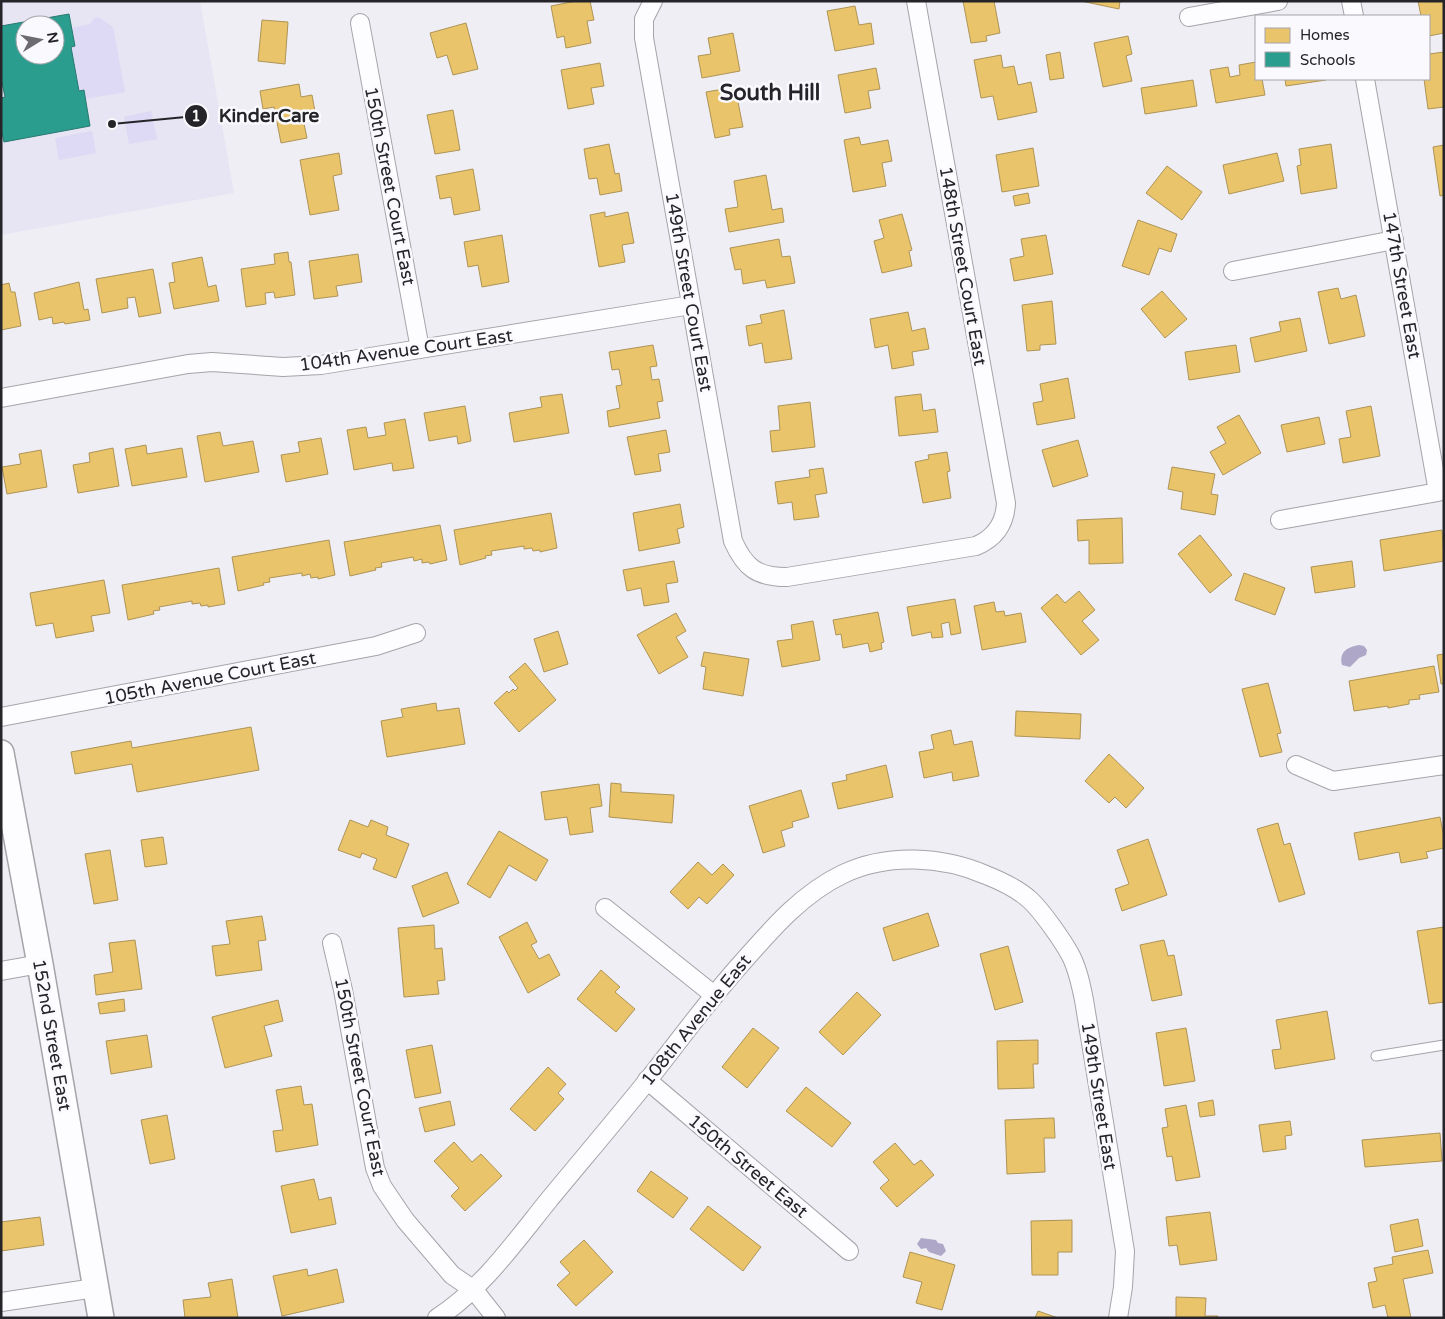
<svg xmlns="http://www.w3.org/2000/svg" width="1445" height="1319" viewBox="0 0 1445 1319" font-family="'Varela Round',sans-serif">
	<style>
		.built { fill: #e7e4f3; fill-rule: evenodd }
		.green { fill: #ded9f4 }
		.water { fill: #aea7c7 }
		.homes { fill: #e9c46a; stroke: #ae9456 }
		.schools { fill: #2a9d8f; stroke: #287970; fill-rule: evenodd }
		.lines { fill: none; stroke-linecap: round; stroke-linejoin: round }
		.service-casing { stroke: #a5a4a9; stroke-width: 11 }
		.minor-casing { stroke: #a5a4a9; stroke-width: 20 }
		.secondary-casing { stroke: #a5a4a9; stroke-width: 28 }
		.service { stroke: #fdfcfe; stroke-width: 9 }
		.minor { stroke: #fdfcfe; stroke-width: 18 }
		.secondary { stroke: #fdfcfe; stroke-width: 25 }
		.labels { text-anchor: middle; dominant-baseline: central; stroke-width: 5; stroke-linejoin: round; paint-order: stroke }
		.street-label { font-size: 18px; fill: #252529; stroke: #faf9fe }
		.district-label { font-size: 22px; font-weight: bold; fill: #252529; stroke: #faf9fe }
		.leader { fill: none; stroke: #252529; stroke-width: 2 }
		.callout-dot { fill: #252529; stroke: #faf9fe; stroke-width: 2 }
		.mark-label { font-size: 15px; text-anchor: middle; font-weight: bold; fill: #fff }
		.callout-label { font-size: 19px; text-anchor: middle; font-weight: bold; fill: #252529; stroke: #faf9fe; stroke-width: 5; stroke-linejoin: round; paint-order: stroke }
	</style>
	<rect width="100%" height="100%" fill="#efeef5"/>
	<path class="built" d="M1 1H200L234 193 1 235ZM25 25H55V55H25Z"/>
	<g class="green">
		<polygon points="98,17 113,27 125,92 85,99 79,91 71,47 75,46 72,28 90,24 94,18"/>
		<polygon points="151,111 157,139 129,144 124,117"/>
		<polygon points="92,131 96,153 59,160 55,138"/>
	</g>
	<g class="water">
		<path d="M1359 645 1364 646 1367 650 1366 655 1359 658 1350 667 1342 665C1339 652 1347 647 1359 645Z"/>
		<polygon points="921,1238 936,1240 938,1243 943,1244 946,1251 941,1256 929,1252 926,1248 921,1249 917,1244"/>
	</g>
	<g class="homes">
		<polygon points="576,1 590,1 594,20 587,21 591,43 566,48 564,36 557,38 551,6"/>
		<polygon points="963,1 994,1 1000,33 986,36 987,41 971,43"/>
		<polygon points="1081,1 1120,1 1119,9"/>
		<polygon points="1418,1 1444,1 1444,33 1429,36 1429,16 1421,16"/>
		<polygon points="855,6 859,25 871,23 874,44 835,51 827,11"/>
		<polygon points="262,20 288,22 285,64 258,61"/>
		<polygon points="466,23 478,69 453,75 447,55 437,58 430,33"/>
		<polygon points="733,33 740,71 702,78 698,56 711,54 708,38"/>
		<polygon points="1128,36 1132,54 1126,56 1132,81 1103,87 1094,43"/>
		<polygon points="1060,52 1064,78 1050,80 1046,55"/>
		<polygon points="1444,52 1444,107 1428,109 1424,79 1429,79 1429,54"/>
		<polygon points="1001,55 1003,68 1014,66 1018,85 1031,82 1037,112 998,120 993,96 981,98 974,60"/>
		<polygon points="1256,62 1256,79 1262,79 1265,95 1216,103 1210,70 1228,67 1230,77 1240,75 1239,65"/>
		<polygon points="600,63 604,86 591,88 594,104 568,109 561,70"/>
		<polygon points="876,68 880,89 868,91 871,108 845,113 838,75"/>
		<polygon points="1285,79 1326,79 1326,80 1286,86"/>
		<polygon points="1193,80 1197,106 1145,114 1141,88"/>
		<polygon points="299,84 301,97 312,95 316,117 303,119 307,138 281,143 274,107 263,109 260,91"/>
		<polygon points="735,87 743,127 729,129 730,135 715,138 706,92"/>
		<polygon points="453,110 460,150 435,154 427,115"/>
		<polygon points="859,137 861,145 888,140 892,161 882,163 886,186 853,192 844,140"/>
		<polygon points="609,144 615,174 619,173 622,191 600,195 597,178 589,179 584,149"/>
		<polygon points="1331,144 1337,188 1301,194 1297,166 1301,165 1299,149"/>
		<polygon points="1444,145 1444,195 1440,196 1433,147"/>
		<polygon points="1033,148 1039,186 1002,192 996,155"/>
		<polygon points="339,153 342,174 333,176 339,210 310,215 300,160"/>
		<polygon points="1277,153 1284,181 1229,194 1223,165"/>
		<polygon points="1167,166 1202,192 1182,220 1146,193"/>
		<polygon points="473,169 480,210 454,215 451,197 440,199 436,176"/>
		<polygon points="766,175 772,210 782,208 784,222 729,232 725,209 738,207 734,181"/>
		<polygon points="1028,193 1030,203 1015,206 1013,196"/>
		<polygon points="605,212 605,217 628,212 634,243 622,245 625,262 599,267 590,215"/>
		<polygon points="902,214 912,250 909,251 912,266 882,273 874,241 884,238 879,220"/>
		<polygon points="1138,220 1177,234 1171,252 1159,248 1149,275 1122,266"/>
		<polygon points="502,235 509,282 482,287 478,265 468,267 464,242"/>
		<polygon points="1046,235 1053,274 1014,281 1010,259 1024,256 1021,239"/>
		<polygon points="779,239 782,257 790,256 795,283 767,288 765,280 743,284 741,269 735,270 730,248"/>
		<polygon points="288,252 289,262 291,262 295,295 275,298 274,292 265,293 266,304 246,307 241,269 275,264 274,254"/>
		<polygon points="358,254 362,282 336,286 338,296 314,299 309,261"/>
		<polygon points="202,257 208,287 216,285 219,301 174,309 169,283 175,282 172,263"/>
		<polygon points="153,269 161,313 139,317 135,297 127,298 128,308 102,313 96,279"/>
		<polygon points="79,282 84,310 88,309 90,320 65,324 64,322 53,324 52,317 39,320 34,293"/>
		<polygon points="9,283 11,292 15,292 21,326 1,330 1,285"/>
		<polygon points="1338,288 1341,299 1356,295 1365,336 1329,344 1318,292"/>
		<polygon points="1162,291 1187,319 1165,338 1141,309"/>
		<polygon points="1052,301 1056,344 1040,345 1040,350 1027,351 1022,305"/>
		<polygon points="784,310 792,359 765,363 762,343 749,346 746,326 762,323 760,315"/>
		<polygon points="908,312 912,331 925,328 929,349 912,352 914,365 892,369 888,345 875,348 870,319"/>
		<polygon points="1300,318 1307,351 1255,362 1250,338 1281,331 1279,322"/>
		<polygon points="653,345 657,366 650,367 652,380 659,379 663,401 657,402 660,418 609,427 607,411 620,408 616,386 622,385 619,369 612,370 609,352"/>
		<polygon points="1236,345 1240,372 1189,380 1185,352"/>
		<polygon points="1068,378 1075,418 1037,425 1033,403 1043,401 1040,384"/>
		<polygon points="562,394 569,433 514,442 509,413 542,407 540,397"/>
		<polygon points="921,394 923,411 935,409 938,432 899,436 895,397"/>
		<polygon points="810,402 815,447 772,452 770,431 780,430 778,406"/>
		<polygon points="465,406 471,441 458,444 457,436 429,441 424,413"/>
		<polygon points="1371,406 1380,456 1343,463 1339,439 1351,437 1346,411"/>
		<polygon points="1239,415 1261,453 1223,475 1210,452 1226,443 1217,427"/>
		<polygon points="1319,417 1325,444 1287,452 1281,425"/>
		<polygon points="405,419 414,468 393,471 392,463 354,470 347,430 366,427 368,438 386,435 384,423"/>
		<polygon points="666,430 670,452 658,454 661,471 635,475 627,437"/>
		<polygon points="220,432 223,446 253,441 259,472 205,482 197,436"/>
		<polygon points="321,438 328,474 286,482 281,455 300,452 298,442"/>
		<polygon points="1078,440 1088,476 1053,487 1042,450"/>
		<polygon points="146,445 147,454 182,448 187,477 132,486 125,449"/>
		<polygon points="113,448 119,486 78,493 73,465 90,462 89,453"/>
		<polygon points="41,450 47,487 7,494 2,467 21,464 19,454"/>
		<polygon points="947,452 950,471 947,472 951,498 923,503 915,462 929,459 928,455"/>
		<polygon points="1172,467 1215,474 1211,494 1218,495 1215,515 1181,509 1183,492 1168,489"/>
		<polygon points="823,468 827,493 815,495 819,517 794,520 792,502 778,504 775,482 810,477 809,470"/>
		<polygon points="680,504 684,527 677,529 680,543 639,551 633,513"/>
		<polygon points="551,513 557,548 540,552 540,550 533,551 532,548 524,549 524,546 491,551 492,555 485,556 486,558 460,565 454,530"/>
		<polygon points="1122,518 1123,563 1089,564 1089,540 1078,541 1077,520"/>
		<polygon points="440,525 447,560 430,564 429,562 422,563 422,559 414,561 413,557 381,563 382,567 375,568 376,570 350,576 344,542"/>
		<polygon points="1442,530 1444,561 1384,571 1380,540"/>
		<polygon points="1200,535 1232,575 1210,593 1178,554"/>
		<polygon points="329,540 335,575 318,579 318,577 311,578 310,574 302,576 302,573 269,578 270,582 263,583 264,585 238,591 232,557"/>
		<polygon points="674,561 678,582 666,584 669,602 644,606 641,588 627,591 623,570"/>
		<polygon points="1352,561 1355,587 1315,593 1311,567"/>
		<polygon points="219,568 225,604 208,607 208,605 201,606 200,603 192,604 192,601 159,607 160,610 153,611 154,614 128,620 122,585"/>
		<polygon points="1244,573 1285,588 1275,615 1235,600"/>
		<polygon points="104,580 110,613 91,616 94,631 56,638 53,623 36,626 30,593"/>
		<polygon points="1079,591 1095,610 1082,621 1099,640 1081,655 1041,608 1057,594 1065,603"/>
		<polygon points="955,599 961,633 951,635 949,622 941,624 943,637 932,638 931,632 912,636 907,607"/>
		<polygon points="994,602 996,612 1004,611 1005,616 1021,613 1026,642 982,650 974,606"/>
		<polygon points="878,612 884,642 881,643 882,649 870,652 868,643 843,648 841,634 836,635 833,620"/>
		<polygon points="676,613 686,631 676,637 688,657 659,674 637,635"/>
		<polygon points="813,621 820,660 782,667 777,641 793,639 791,625"/>
		<polygon points="558,631 568,664 544,672 534,639"/>
		<polygon points="704,652 749,659 743,696 703,689 706,667 701,666"/>
		<polygon points="1444,654 1444,684 1441,684 1437,655"/>
		<polygon points="525,663 556,700 519,732 494,703 507,691 509,693 513,689 515,691 518,688 509,677"/>
		<polygon points="1434,666 1439,692 1419,695 1420,699 1409,700 1409,704 1388,708 1388,706 1354,711 1349,681"/>
		<polygon points="1268,683 1281,733 1277,734 1282,752 1260,757 1242,689"/>
		<polygon points="436,703 437,711 459,708 465,744 387,757 381,721 403,717 401,709"/>
		<polygon points="1016,711 1081,714 1080,739 1015,736"/>
		<polygon points="251,727 259,770 137,792 132,764 75,774 71,752 131,741 132,748"/>
		<polygon points="951,730 954,745 972,741 979,776 953,781 952,772 924,778 919,752 934,749 931,735"/>
		<polygon points="1109,754 1144,788 1126,808 1115,797 1109,803 1085,781"/>
		<polygon points="886,765 893,797 838,809 832,783 847,780 846,775"/>
		<polygon points="611,783 621,784 621,792 674,795 672,823 609,817"/>
		<polygon points="599,784 602,806 590,808 593,832 570,835 567,817 545,820 541,792"/>
		<polygon points="801,790 809,817 792,822 793,827 781,831 785,846 763,853 749,806"/>
		<polygon points="1440,817 1444,837 1444,848 1426,852 1428,858 1401,863 1399,852 1359,860 1354,833"/>
		<polygon points="350,820 368,827 371,820 388,827 386,835 409,844 396,878 373,869 377,859 362,853 360,858 338,850"/>
		<polygon points="1278,823 1284,845 1290,843 1305,894 1279,902 1257,829"/>
		<polygon points="499,831 548,860 536,881 509,865 490,898 467,884"/>
		<polygon points="163,837 167,864 145,867 141,840"/>
		<polygon points="1148,839 1167,895 1122,911 1115,889 1129,884 1117,850"/>
		<polygon points="110,850 118,900 94,904 85,854"/>
		<polygon points="698,862 712,875 723,864 734,875 707,904 699,897 688,909 670,892"/>
		<polygon points="447,872 459,903 423,917 412,886"/>
		<polygon points="928,913 939,946 893,961 883,928"/>
		<polygon points="262,916 266,940 258,941 262,970 216,976 212,946 230,944 226,921"/>
		<polygon points="527,922 537,942 531,945 539,959 549,954 560,975 528,993 499,937"/>
		<polygon points="434,925 435,949 442,948 445,980 437,981 439,994 404,997 398,928"/>
		<polygon points="1444,927 1444,1002 1429,1004 1417,931"/>
		<polygon points="135,940 142,989 96,995 94,975 113,972 109,943"/>
		<polygon points="1164,940 1168,956 1174,955 1182,995 1152,1001 1140,945"/>
		<polygon points="1008,946 1023,1002 995,1010 980,954"/>
		<polygon points="601,970 620,987 615,992 635,1009 616,1032 577,999"/>
		<polygon points="857,992 881,1015 843,1055 819,1032"/>
		<polygon points="124,999 125,1011 100,1014 98,1003"/>
		<polygon points="278,1000 283,1021 264,1026 272,1056 225,1068 212,1017"/>
		<polygon points="1327,1011 1335,1059 1275,1069 1272,1050 1281,1049 1276,1020"/>
		<polygon points="753,1028 779,1048 747,1088 722,1067"/>
		<polygon points="1186,1028 1195,1081 1164,1086 1156,1033"/>
		<polygon points="147,1035 152,1067 111,1074 106,1041"/>
		<polygon points="1038,1040 1038,1064 1033,1064 1034,1088 998,1089 997,1041"/>
		<polygon points="432,1045 441,1093 415,1098 406,1050"/>
		<polygon points="548,1067 566,1084 558,1093 564,1099 535,1131 510,1109"/>
		<polygon points="301,1086 304,1105 312,1104 318,1145 276,1152 273,1131 283,1130 276,1090"/>
		<polygon points="806,1087 851,1123 832,1147 786,1111"/>
		<polygon points="1213,1100 1215,1115 1200,1117 1198,1103"/>
		<polygon points="450,1101 455,1125 425,1132 419,1108"/>
		<polygon points="1186,1105 1200,1177 1176,1181 1172,1156 1167,1157 1162,1128 1168,1127 1165,1109"/>
		<polygon points="167,1115 175,1159 150,1164 141,1120"/>
		<polygon points="1054,1118 1055,1138 1044,1138 1045,1172 1007,1174 1005,1120"/>
		<polygon points="1290,1121 1292,1135 1285,1136 1286,1149 1263,1152 1259,1125"/>
		<polygon points="1440,1133 1442,1161 1365,1167 1362,1140"/>
		<polygon points="454,1142 472,1162 481,1154 502,1176 465,1211 451,1196 459,1188 434,1161"/>
		<polygon points="895,1143 914,1165 921,1160 934,1175 897,1207 880,1188 889,1180 873,1162"/>
		<polygon points="651,1171 688,1198 673,1218 637,1191"/>
		<polygon points="314,1179 319,1200 331,1197 336,1224 291,1233 281,1186"/>
		<polygon points="708,1206 761,1247 743,1271 690,1229"/>
		<polygon points="1210,1212 1217,1260 1180,1265 1177,1245 1169,1246 1166,1217"/>
		<polygon points="40,1217 44,1245 1,1251 1,1222"/>
		<polygon points="1418,1219 1423,1246 1395,1252 1390,1225"/>
		<polygon points="1072,1220 1072,1252 1058,1252 1058,1275 1032,1275 1031,1221"/>
		<polygon points="584,1240 613,1272 576,1306 557,1285 570,1273 560,1262"/>
		<polygon points="1428,1250 1433,1273 1403,1279 1411,1318 1388,1318 1385,1305 1373,1308 1368,1283 1377,1281 1374,1268 1393,1264 1392,1257"/>
		<polygon points="910,1252 955,1265 942,1310 916,1303 922,1282 903,1277"/>
		<polygon points="307,1269 308,1276 337,1269 344,1302 282,1316 273,1276"/>
		<polygon points="232,1279 238,1318 185,1318 183,1300 211,1297 208,1283"/>
		<polygon points="1176,1297 1206,1298 1205,1316 1218,1316 1218,1318 1176,1318"/>
		<polygon points="1038,1311 1058,1318 1035,1318"/>
	</g>
	<path class="schools" d="M69 14 75 46 71 47 79 91 84 90 90 126 4 142 1 129V98L5 97 1 78V26ZM25 25H55V55H25Z"/>
	<g class="lines">
		<defs>
			<polyline id="service" points="1376,1056 1444,1045"/>
			<g id="minor">
				<path d="M653 1 644 19V38L733 541C745 568 757 577 787 577L976 546C995 538 1005 524 1006 503L916 1"/>
				<polyline points="1351,1 1354,16"/>
				<polyline points="1189,17 1278,1"/>
				<polyline points="360,23 420,349"/>
				<polyline points="1233,271 1394,240"/>
				<polyline points="1,398 188,364 212,362 283,367 321,365 691,305"/>
				<polyline points="1280,520 1438,492 1365,79"/>
				<polyline points="1,717 376,646 416,633"/>
				<polyline points="1296,765 1333,781 1444,765"/>
				<polyline points="605,908 714,995"/>
				<polyline points="332,943 343,990 375,1168 382,1186 405,1220 452,1275 474,1290 496,1318"/>
				<polyline points="1,971 40,964"/>
				<polyline points="647,1080 849,1251"/>
				<polyline points="1,1302 95,1288"/>
				<path d="M437 1318C481 1290 515 1242 548 1201 581 1161 615 1121 648 1080 678 1042 707 1002 740 965 770 931 801 894 843 874 887 853 942 856 986 875 1001 881 1018 889 1030 900 1042 911 1063 941 1071 956 1078 970 1081 985 1084 1000L1125 1251 1123 1287 1118 1318"/>
			</g>
			<polyline id="secondary" points="1,753 40,964 101,1318"/>
		</defs>
		<use href="#service" class="service-casing"/>
		<use href="#minor" class="minor-casing"/>
		<use href="#secondary" class="secondary-casing"/>
		<use href="#service" class="service"/>
		<use href="#minor" class="minor"/>
		<use href="#secondary" class="secondary"/>
	</g>
	<g class="labels">
		<g class="street-label">
			<text transform="translate(390 186) rotate(79)">150th Street Court East</text>
			<text transform="translate(963 266) rotate(80)">148th Street Court East</text>
			<text transform="translate(1402 285) rotate(80)">147th Street East</text>
			<text transform="translate(689 292) rotate(80)">149th Street Court East</text>
			<text transform="translate(406 350) rotate(-8)">104th Avenue Court East</text>
			<text transform="translate(210 678) rotate(-11)">105th Avenue Court East</text>
			<text transform="translate(696 1020) rotate(-51)">108th Avenue East</text>
			<text transform="translate(52 1035) rotate(80)">152nd Street East</text>
			<text transform="translate(360 1077) rotate(79)">150th Street Court East</text>
			<text transform="translate(1099 1096) rotate(81)">149th Street East</text>
			<text transform="translate(748 1166) rotate(40)">150th Street East</text>
		</g>
		<g class="district-label">
			<text x="770" y="93">South Hill</text>
		</g>
	</g>
	<path class="leader" d="M112 124L196 116"/>
	<g class="callout-dot">
		<circle cx="112" cy="124" r="5"/>
		<circle cx="196" cy="116" r="12"/>
	</g>
	<g class="mark-label">
		<text x="196" y="121">1</text>
	</g>
	<g class="callout-label">
		<text x="269" y="122">KinderCare</text>
	</g>
	<rect width="1445" height="1319" fill="none" stroke="#252529" stroke-width="5"/>
	<rect x="1255" y="15" width="175" height="65" fill="#faf9fe" stroke="#a5a4a9"/>
	<rect x="1265" y="28" width="25" height="15" fill="#e9c46a" stroke="#a5a4a9"/>
	<text x="1300" y="40" font-size="15" fill="#252529">Homes</text>
	<rect x="1265" y="52" width="25" height="15" fill="#2a9d8f" stroke="#a5a4a9"/>
	<text x="1300" y="65" font-size="15" fill="#252529">Schools</text>
	<g transform="translate(40 40) rotate(80)"><circle r="24" fill="#faf9fe" stroke="#a5a4a9"/>
	<path d="M0-4L9 19L0 12L-9 19Z" fill="#6c6b70"/>
	<text y="-8" font-size="14" font-weight="bold" text-anchor="middle" fill="#252529">N</text>
	</g>
</svg>
